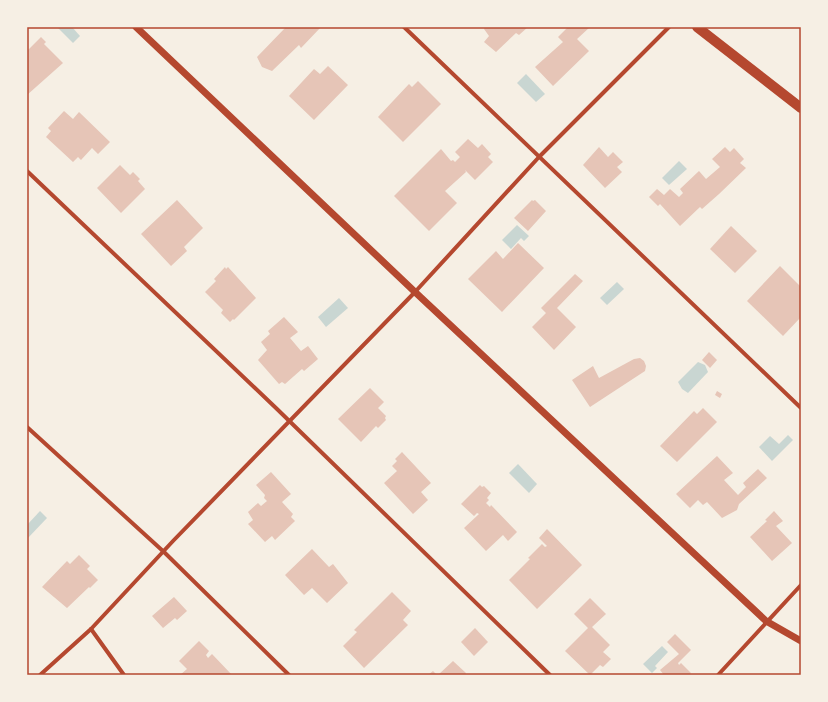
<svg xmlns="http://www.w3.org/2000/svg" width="828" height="702" viewBox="0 0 828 702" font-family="Helvetica,sans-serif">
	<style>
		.water { fill: #c9d6d2 }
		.building { fill: #e6c5b7 }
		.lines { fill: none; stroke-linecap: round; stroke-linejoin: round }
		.minor { stroke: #b5482f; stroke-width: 4 }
		.tertiary { stroke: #b5482f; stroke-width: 7 }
		.primary { stroke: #b5482f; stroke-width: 10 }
		.neatline { fill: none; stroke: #b5482f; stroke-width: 1.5 }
	</style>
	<rect width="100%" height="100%" fill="#f6efe4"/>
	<g class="water">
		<polygon points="59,27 72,27 80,36 73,43 58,28"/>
		<polygon points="526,74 545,94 536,102 517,83"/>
		<polygon points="679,161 687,169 669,185 662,178"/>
		<polygon points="517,225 529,236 524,241 521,238 511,249 502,240"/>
		<polygon points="617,282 624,289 607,305 600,298"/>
		<polygon points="339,298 348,308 326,327 318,317"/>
		<polygon points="698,362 705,365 708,372 688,393 682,389 678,382"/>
		<polygon points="788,435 793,440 772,461 759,447 770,436 779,444"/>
		<polygon points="518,464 537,484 529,493 509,473"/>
		<polygon points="40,511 47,518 27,539 27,525"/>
		<polygon points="662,646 668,652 655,666 657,668 652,673 643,664"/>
	</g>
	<g class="building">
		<polygon points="286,27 321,27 301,48 299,45 272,71 262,67 257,57"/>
		<polygon points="485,27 528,27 519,35 516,33 496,52 484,42 489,36 484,29"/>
		<polygon points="568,27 590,27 577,39 589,51 553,86 535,67 563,42 558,37"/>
		<polygon points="41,37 46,42 44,44 63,63 27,95 27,51"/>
		<polygon points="328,66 348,85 314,120 289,96 314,69 320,74"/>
		<polygon points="418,81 441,104 403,142 378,117 409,84 412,87"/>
		<polygon points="64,111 73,119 79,112 110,142 98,154 92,148 81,160 78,157 73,162 46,137 51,131 48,128"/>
		<polygon points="468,139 478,148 482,144 491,154 488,157 493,162 475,180 465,170 466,172 445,191 457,203 429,231 394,196 441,149 451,161 453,160 455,162 460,157 455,152"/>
		<polygon points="599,147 608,157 613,152 623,162 617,167 622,172 605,188 583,165"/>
		<polygon points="725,147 730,152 734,148 744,159 740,163 746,168 719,194 702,209 700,207 680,226 660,204 658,206 649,197 657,189 664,195 670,189 679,197 683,193 680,189 699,171 706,179 720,167 712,159"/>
		<polygon points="120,165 130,175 133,172 140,179 138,181 145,189 121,213 97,188"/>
		<polygon points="177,200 203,228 184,247 187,251 171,266 141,234"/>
		<polygon points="532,200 533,201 535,200 546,211 528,231 514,218"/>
		<polygon points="731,226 757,251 735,273 710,249"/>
		<polygon points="518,243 544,268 502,312 468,279 496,251 503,259"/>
		<polygon points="780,266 801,287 801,317 783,336 747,301"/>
		<polygon points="225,267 226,269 228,267 256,298 234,320 233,319 230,322 221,313 223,310 205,292 216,281 214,279"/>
		<polygon points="575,274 583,281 557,308 576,327 554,350 532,327 546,313 541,308"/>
		<polygon points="284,317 298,332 290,338 301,351 308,346 318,359 304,371 302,369 285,384 282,382 279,384 258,360 267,350 261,342 270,334 268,331"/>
		<polygon points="709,352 717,360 710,368 702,360"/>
		<polygon points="640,358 644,361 646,366 645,371 590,407 572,380 593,366 599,378 634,359"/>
		<polygon points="370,388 384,402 378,408 386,416 385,418 386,420 378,428 376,426 361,442 338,419"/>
		<polygon points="717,391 722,394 720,398 715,395"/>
		<polygon points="703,408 717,422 677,462 660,446 694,411 697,414"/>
		<polygon points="402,452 431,483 421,492 428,500 413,514 384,483 397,471 392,466 397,461 395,459"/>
		<polygon points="717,456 733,473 724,480 738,495 746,487 743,483 758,469 767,478 739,504 737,510 722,518 707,502 703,505 698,500 690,508 676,494"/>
		<polygon points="271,472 291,494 282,502 293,514 291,517 295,521 275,540 272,536 265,542 248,524 253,520 248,512 258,503 261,506 267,501 264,498 265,495 256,485"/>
		<polygon points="480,485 482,487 484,486 491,493 487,498 489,500 486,503 490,507 491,505 517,532 508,541 503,535 486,551 464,528 479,514 477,513 474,516 461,504"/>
		<polygon points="774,511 783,521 776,526 792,543 772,561 750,537 767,521 765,520"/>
		<polygon points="547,529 582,565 537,609 509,580 530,559 528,558 542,544 545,547 547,546 539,538"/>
		<polygon points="312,549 329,567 333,564 348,583 327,603 312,588 304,595 285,575"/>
		<polygon points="79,555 90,566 87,569 98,580 90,588 89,587 67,608 42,587 67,561 70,564"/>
		<polygon points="392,592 411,611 403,620 408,625 364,668 343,646 357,632 354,630"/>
		<polygon points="174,597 187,611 177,620 175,618 163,628 152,616"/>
		<polygon points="590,598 606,614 592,627 610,645 603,652 611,659 603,667 600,665 590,675 565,651 588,628 574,614"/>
		<polygon points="475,628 488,642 474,656 461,642"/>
		<polygon points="675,634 691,650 678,663 679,665 681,663 691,673 689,675 664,675 660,670 679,654 667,642"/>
		<polygon points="199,641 209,651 206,655 208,658 212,654 232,675 180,675 187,669 179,661"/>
		<polygon points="453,661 466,673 465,675 438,675"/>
		<polygon points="433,671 437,675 428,675"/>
	</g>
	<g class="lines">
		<g class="minor">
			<polyline points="404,27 801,408"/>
			<polyline points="27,171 277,409 550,675"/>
			<polyline points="27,427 164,552 289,675"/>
			<polyline points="91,629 124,675"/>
			<polyline points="40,675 91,629 173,541 415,292 539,157 669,27"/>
			<polyline points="718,675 801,585"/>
		</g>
		<polyline class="tertiary" points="136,27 415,292 766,621 801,641"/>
		<polyline class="primary" points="697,27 801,108"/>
	</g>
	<rect width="828" height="702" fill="none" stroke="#f6efe4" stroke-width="56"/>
	<rect x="28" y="28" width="772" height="646" class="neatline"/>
</svg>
